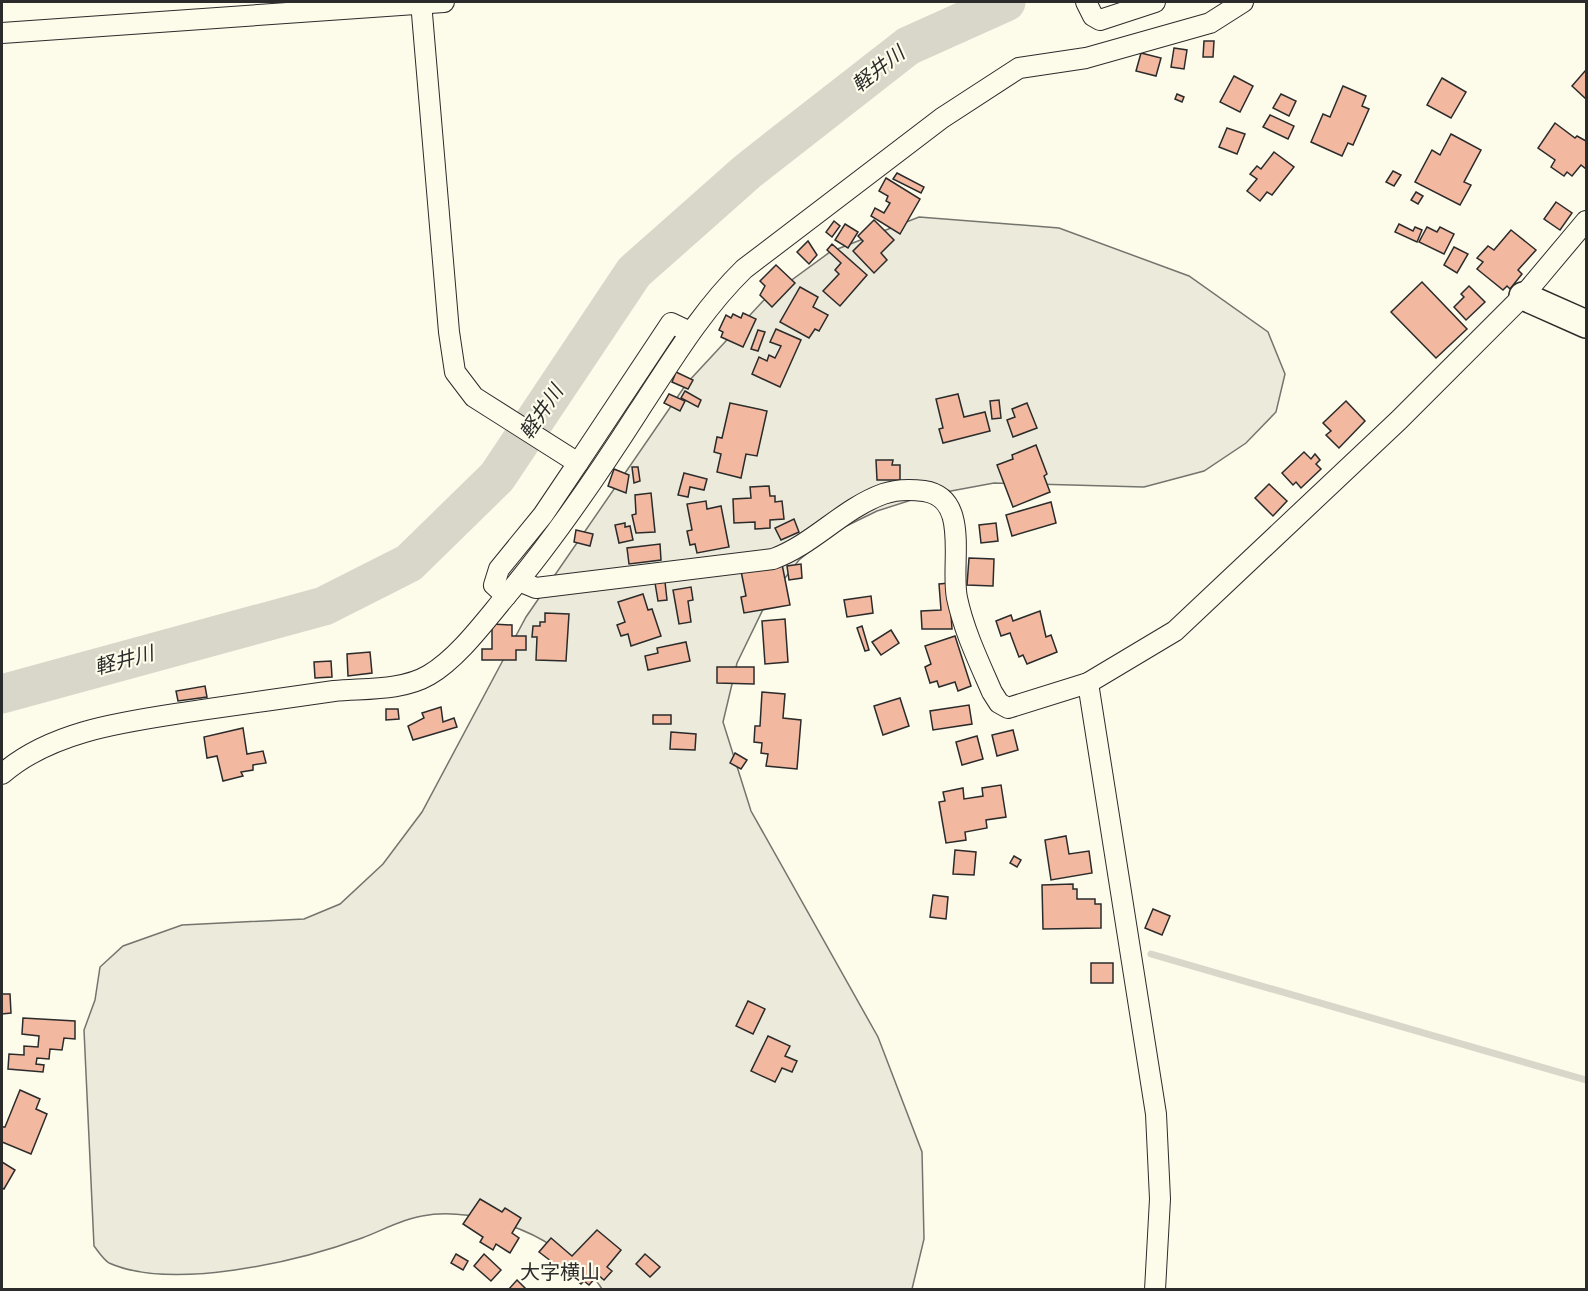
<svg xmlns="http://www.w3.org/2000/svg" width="1588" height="1291" viewBox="0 0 1588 1291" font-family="Poppins,'Noto Sans JP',sans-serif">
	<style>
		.green { fill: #ecebdb; stroke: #74746e; stroke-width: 1.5 }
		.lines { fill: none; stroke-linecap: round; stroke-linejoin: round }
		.stream { stroke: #d8d7c9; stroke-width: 7 }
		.river { stroke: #d8d7c9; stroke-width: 39 }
		.building { fill: #f2b8a0; stroke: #2b2b2b; stroke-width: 1.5 }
		.street-casing { stroke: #2b2b2b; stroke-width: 22 }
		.secondary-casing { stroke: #2b2b2b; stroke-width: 30 }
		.street { stroke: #fdfbea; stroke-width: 20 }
		.secondary { stroke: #fdfbea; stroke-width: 27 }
		.labels { text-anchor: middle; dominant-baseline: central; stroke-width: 4.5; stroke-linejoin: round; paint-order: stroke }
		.water-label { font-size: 20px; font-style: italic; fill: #2b2b2b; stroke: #fdfbea }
		.neighbourhood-label { font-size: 20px; fill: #2b2b2b; stroke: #fdfbea }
	</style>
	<rect width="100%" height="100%" fill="#fdfbea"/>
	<path class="green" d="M919 217 1059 228 1189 276 1268 332 1285 374 1276 412 1246 443 1204 471 1144 487 994 483 924 496 877 511 834 532 799 560 767 601 737 663 723 722 751 811 878 1037 922 1152 924 1239 912 1289H602C592 1272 571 1261 555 1248 521 1224 463 1208 422 1216 402 1219 381 1231 362 1238 297 1262 172 1291 109 1263 103 1259 98 1251 94 1246L84 1030 95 1000 100 967 123 946 182 925 304 919 340 904 383 864 422 812 526 617 687 383 763 301 830 252Z"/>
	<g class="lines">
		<polyline class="stream" points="1151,954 1586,1080"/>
		<polyline class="river" points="2,694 324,606 409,563 497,477 634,272 748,171 908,46 1006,2"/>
	</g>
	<g class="building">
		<polygon points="1204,41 1214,41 1213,57 1203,57"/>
		<polygon points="1174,48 1187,50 1184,69 1171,67"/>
		<polygon points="1141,53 1161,58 1156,76 1136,71"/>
		<polygon points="1585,71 1586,73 1586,99 1572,86"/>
		<polygon points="1234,76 1253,86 1240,112 1220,102"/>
		<polygon points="1442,78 1466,92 1451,118 1427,105"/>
		<polygon points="1343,86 1366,96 1362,106 1369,109 1353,145 1348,143 1342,156 1311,142 1323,114 1330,117"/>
		<polygon points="1177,94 1184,97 1182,102 1175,99"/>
		<polygon points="1281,94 1296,101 1289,116 1273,108"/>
		<polygon points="1270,115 1294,126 1288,139 1263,127"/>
		<polygon points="1555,123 1575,138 1577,136 1586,141 1586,169 1581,165 1572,176 1567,172 1564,176 1551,167 1555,160 1538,148"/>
		<polygon points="1227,128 1245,134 1237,154 1219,147"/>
		<polygon points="1451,134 1481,150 1464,182 1471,185 1460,205 1415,182 1432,150 1440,155"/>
		<polygon points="1274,152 1294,167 1272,195 1267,192 1260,201 1247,191 1257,179 1250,174 1257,166 1261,169"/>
		<polygon points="1393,171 1401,175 1394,186 1386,182"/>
		<polygon points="897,173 924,187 921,193 893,179"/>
		<polygon points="886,178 920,199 900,234 871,216 875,208 884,213 890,203 886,201 888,196 879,191"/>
		<polygon points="1416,192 1423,196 1418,204 1411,200"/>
		<polygon points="1556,202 1572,213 1560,230 1544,219"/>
		<polygon points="874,220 894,240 881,253 887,260 874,273 853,251 863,241 858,236"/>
		<polygon points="834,221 840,226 832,237 826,232"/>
		<polygon points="845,224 858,232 848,248 835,240"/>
		<polygon points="1399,224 1413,231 1415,227 1422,230 1417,242 1395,232"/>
		<polygon points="1427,227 1437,232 1440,227 1454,234 1444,254 1419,242"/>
		<polygon points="1511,230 1536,250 1518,270 1522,274 1510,289 1507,286 1503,290 1477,269 1483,262 1477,258 1488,246 1494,250"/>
		<polygon points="808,241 817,255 809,264 797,252"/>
		<polygon points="832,244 867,275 840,306 823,291 839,274 835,270 841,263 827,250"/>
		<polygon points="1454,247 1468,254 1457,273 1444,265"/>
		<polygon points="776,265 795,283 772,307 760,295 765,286 760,281"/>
		<polygon points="1422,282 1467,329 1436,358 1391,312"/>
		<polygon points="1469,286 1485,302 1466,320 1454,307 1464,297 1461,294"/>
		<polygon points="800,287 818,297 813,307 828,315 819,331 815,329 809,338 780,322"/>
		<polygon points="743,313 756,319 743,347 721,337 723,332 719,330 726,315 731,318 733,314 741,318"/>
		<polygon points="776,329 801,340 780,387 752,374 759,357 767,361 769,355 775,358 781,346 770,342"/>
		<polygon points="758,330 765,332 758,351 751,349"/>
		<polygon points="676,372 693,380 688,389 672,382"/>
		<polygon points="685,391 701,400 698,407 681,398"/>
		<polygon points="669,394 685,401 680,411 664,403"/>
		<polygon points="958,394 964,417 985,412 990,431 943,443 939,429 943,428 936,399"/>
		<polygon points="999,400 1001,418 992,419 990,401"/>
		<polygon points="1346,401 1365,421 1339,448 1326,435 1331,431 1323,423"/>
		<polygon points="730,403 767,411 757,456 746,454 741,478 717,472 721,454 714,452 717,437 722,438"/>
		<polygon points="1027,403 1037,428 1013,437 1007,420 1015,417 1012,409"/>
		<polygon points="1036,445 1047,474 1044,476 1050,492 1013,507 997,465 1013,459 1012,455"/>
		<polygon points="1304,452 1311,459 1315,454 1320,460 1316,464 1321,469 1301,488 1296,482 1293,485 1282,473"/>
		<polygon points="876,460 893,460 892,465 900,465 900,480 877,480"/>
		<polygon points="632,467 638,467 640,481 634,483"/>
		<polygon points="614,469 629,475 626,493 608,486"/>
		<polygon points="684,473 707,479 704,490 690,487 688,497 678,495"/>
		<polygon points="1269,484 1287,501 1273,516 1255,498"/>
		<polygon points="769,486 770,496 775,496 775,502 782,501 784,519 770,520 770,528 755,529 755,522 734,523 733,499 751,498 750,487"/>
		<polygon points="651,493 655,532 636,533 632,515 636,514 635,495"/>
		<polygon points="706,501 707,509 721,506 729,547 697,553 695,544 690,545 687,531 692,530 687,504"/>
		<polygon points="1051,502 1056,523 1012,536 1006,515"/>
		<polygon points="794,519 799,532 781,540 775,528"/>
		<polygon points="625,523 625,527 630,526 633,540 619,543 615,525"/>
		<polygon points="996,523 998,541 981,543 979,525"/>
		<polygon points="576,530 593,534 590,546 574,542"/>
		<polygon points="660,544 661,560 629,564 627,548"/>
		<polygon points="969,558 994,559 993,586 967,585"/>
		<polygon points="782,564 790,605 744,613 741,597 746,596 741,571"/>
		<polygon points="801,564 802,578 789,580 787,566"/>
		<polygon points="665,582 667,600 658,601 655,583"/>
		<polygon points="949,583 952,629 922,629 921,611 941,610 939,584"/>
		<polygon points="691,587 693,600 688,601 691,622 679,624 673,590"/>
		<polygon points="643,594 648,610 652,609 661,636 631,646 628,634 621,636 617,625 625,622 618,602"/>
		<polygon points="871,596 873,613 847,617 844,600"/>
		<polygon points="1040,611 1046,637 1051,635 1057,652 1027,664 1023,655 1019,657 1010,633 1001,636 996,621 1011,615 1013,621"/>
		<polygon points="545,613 569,614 566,661 536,660 537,637 532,637 533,626 540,626 540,622 545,622"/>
		<polygon points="785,619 788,662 765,664 762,621"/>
		<polygon points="492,624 512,625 512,636 526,636 526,650 516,650 516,660 482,660 482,649 492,649"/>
		<polygon points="862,626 869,650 865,651 857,628"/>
		<polygon points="891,630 899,643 881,655 872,642"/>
		<polygon points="955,636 971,686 958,691 955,682 939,687 937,681 930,683 925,667 931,664 925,646"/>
		<polygon points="686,642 690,661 648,670 645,656 658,653 657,648"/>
		<polygon points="370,652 372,673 348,676 347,654"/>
		<polygon points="331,661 332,677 315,678 314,662"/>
		<polygon points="717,667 754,667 754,684 717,683"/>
		<polygon points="205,686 207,697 178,701 176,691"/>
		<polygon points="762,692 785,694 783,718 801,720 797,769 766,766 768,754 761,753 762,743 754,742 755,726 760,726"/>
		<polygon points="900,698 909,726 883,735 874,706"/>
		<polygon points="969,705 972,724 933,730 930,711"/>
		<polygon points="441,707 443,722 454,718 457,727 413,740 408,726 424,718 422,713"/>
		<polygon points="386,709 398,709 399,719 386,720"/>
		<rect x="653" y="715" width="18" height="9"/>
		<polygon points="243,728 247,754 263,751 266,763 253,765 253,770 241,772 243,776 223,781 217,756 207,758 204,737"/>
		<polygon points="1013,730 1018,750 997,756 992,735"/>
		<polygon points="671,732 696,734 695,750 670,749"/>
		<polygon points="977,736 983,759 962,765 956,742"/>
		<polygon points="735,753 747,760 741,769 730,763"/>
		<polygon points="1001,785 1006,817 986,820 987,828 965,832 966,840 946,843 939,802 945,801 943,792 963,788 964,799 983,796 982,788"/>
		<polygon points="1066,836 1069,854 1089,851 1092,873 1051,880 1045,840"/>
		<polygon points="955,850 976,852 974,875 953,874"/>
		<polygon points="1014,856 1021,860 1017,867 1010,863"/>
		<polygon points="1073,884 1073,889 1077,889 1077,899 1095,899 1095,904 1101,904 1101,928 1043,929 1042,885"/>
		<polygon points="933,895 948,897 946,919 930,917"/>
		<polygon points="1153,909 1170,916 1162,935 1145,928"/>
		<rect x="1091" y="963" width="22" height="20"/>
		<polygon points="2,990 2,994 10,994 11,1013 2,1014"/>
		<polygon points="748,1001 765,1009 753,1034 736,1026"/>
		<polygon points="23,1018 75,1021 75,1039 64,1038 62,1050 50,1049 49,1059 37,1058 36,1064 44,1065 43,1072 8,1069 9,1054 24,1055 24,1046 38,1047 39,1036 22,1034"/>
		<polygon points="768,1036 790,1046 785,1056 797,1061 792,1072 782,1068 775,1082 751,1071"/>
		<polygon points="20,1090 40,1099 36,1109 47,1114 31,1154 2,1142 2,1127 5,1127"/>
		<polygon points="2,1162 15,1170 4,1189 2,1188"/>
		<polygon points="480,1199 502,1212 505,1208 521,1218 512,1233 519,1238 510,1253 496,1244 493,1250 480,1242 483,1237 463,1224"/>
		<polygon points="597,1230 621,1250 607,1267 612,1271 604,1280 598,1275 589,1285 584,1281 581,1284 539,1252 551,1238 572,1256"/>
		<polygon points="456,1254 468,1261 463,1270 451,1263"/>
		<polygon points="484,1254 501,1270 491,1281 474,1266"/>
		<polygon points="645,1254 660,1267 650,1277 636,1264"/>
		<polygon points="517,1280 527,1290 508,1290"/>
	</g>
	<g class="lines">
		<defs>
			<g id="street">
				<polyline points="421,2 449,332 455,372 474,397 578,463 543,515 499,569 494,585 506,596"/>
				<polyline points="1086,2 1093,16 1100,20 1155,2"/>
				<polyline points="2,33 444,2"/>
				<polyline points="578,463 671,323 690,332"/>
				<path d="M519 581 536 588 773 559C814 544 842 509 883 494 897 489 909 489 924 491 971 498 950 564 957 598 964 631 979 662 992 692L999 703 1008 708 1088 683 1175 631 1399 420 1523 296 1586 221"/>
				<polyline points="1088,683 1156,1114 1160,1199 1155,1290"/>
				<path d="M2 774C55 728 133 721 201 710 245 704 290 697 334 691 364 688 402 691 429 675 458 658 485 621 506 596 555 538 597 476 638 412 671 362 701 311 744 269L942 118 1019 68 1086 58 1210 23 1243 2"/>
			</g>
			<polyline id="secondary" points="1523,296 1586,324"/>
		</defs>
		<use href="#street" class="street-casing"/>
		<use href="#secondary" class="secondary-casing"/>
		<use href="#street" class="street"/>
		<use href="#secondary" class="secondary"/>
	</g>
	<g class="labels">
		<g class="water-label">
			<text transform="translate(878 69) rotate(-38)">軽井川</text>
			<text transform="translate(541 412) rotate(-56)">軽井川</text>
			<text transform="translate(124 660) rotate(-15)">軽井川</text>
		</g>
		<g class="neighbourhood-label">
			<text x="560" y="1272">大字横山</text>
		</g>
	</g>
	<rect width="1588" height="1291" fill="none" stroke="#2b2b2b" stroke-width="6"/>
</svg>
